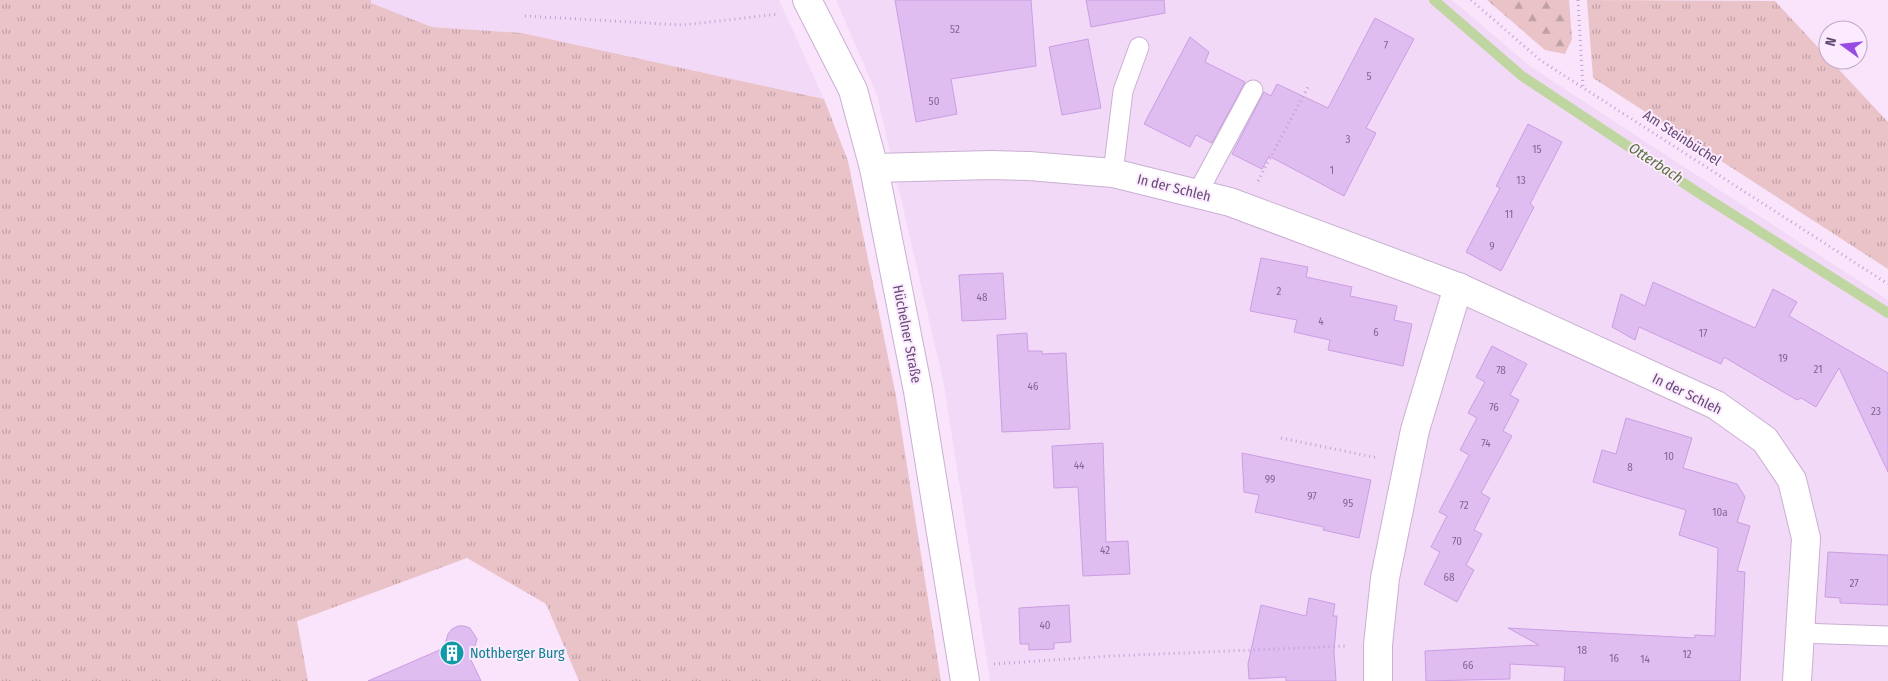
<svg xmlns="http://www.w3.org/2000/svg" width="1888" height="681" viewBox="0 0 1888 681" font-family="'Fira Sans Condensed',sans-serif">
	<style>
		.residential { fill: #f3d9f8 }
		.grass { fill: url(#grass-tufts) }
		.forest { fill: url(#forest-firs) }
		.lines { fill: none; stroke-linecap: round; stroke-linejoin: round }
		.stream { stroke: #bfd6a0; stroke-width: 10 }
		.building { fill: #dfbdf0; stroke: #cb9de3 }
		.service-casing { stroke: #c9b0d2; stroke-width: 21 }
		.minor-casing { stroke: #c9b0d2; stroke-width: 30 }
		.tertiary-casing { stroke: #c9b0d2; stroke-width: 30 }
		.path { stroke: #c3a0d5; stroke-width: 3; stroke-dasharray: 1 4; stroke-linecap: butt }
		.service { stroke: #fff; stroke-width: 19 }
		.minor { stroke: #fff; stroke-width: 28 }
		.tertiary { stroke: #fff; stroke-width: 28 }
		.labels { text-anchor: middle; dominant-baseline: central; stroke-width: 4; stroke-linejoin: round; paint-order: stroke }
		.number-label { font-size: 11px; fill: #836793 }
		.street-label { font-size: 14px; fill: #644a74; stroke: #fceaff }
		.culture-label { font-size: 14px; fill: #0d838f; stroke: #fceaff; text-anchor: start }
		.water-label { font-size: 15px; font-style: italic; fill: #5a723c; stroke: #fceaff }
	</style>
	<defs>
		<pattern id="grass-tufts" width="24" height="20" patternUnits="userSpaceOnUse" patternTransform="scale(1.25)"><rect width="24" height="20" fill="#e9c3c8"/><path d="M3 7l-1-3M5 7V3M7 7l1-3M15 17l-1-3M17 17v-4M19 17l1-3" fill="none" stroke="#c0a0a7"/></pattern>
		<pattern id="forest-firs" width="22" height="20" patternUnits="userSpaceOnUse" patternTransform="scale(1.25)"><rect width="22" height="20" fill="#e9c3c8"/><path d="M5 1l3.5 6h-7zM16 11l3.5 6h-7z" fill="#c0a0a7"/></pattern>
	</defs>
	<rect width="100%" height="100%" fill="#f9e4fc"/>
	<g class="residential">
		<polygon points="371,0 779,0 824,99 522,33 432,27 370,3"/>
		<polygon points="836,0 1452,0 1531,67 1888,300 1888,681 990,681 944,385 877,95"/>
	</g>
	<g class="grass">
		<polygon points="0,0 371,0 371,3 432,27 522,33 824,99 848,161 896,396 941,681 579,681 546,604 467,558 297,621 308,681 0,681"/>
		<polygon points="1587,0 1775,1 1828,58 1828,60 1830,60 1888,122 1888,269 1593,78"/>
	</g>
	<polygon class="forest" points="1487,0 1569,0 1572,39 1565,54 1545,50"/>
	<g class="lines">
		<polyline class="stream" points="1434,0 1522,76 1694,190 1888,313"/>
	</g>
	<g class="building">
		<polygon points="895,0 1031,0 1036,66 951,79 957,114 916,122"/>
		<polygon points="1086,0 1164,0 1165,13 1091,27"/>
		<polygon points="1375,18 1414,39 1366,128 1376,133 1344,196 1269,156 1262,169 1232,154 1264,92 1271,96 1277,84 1328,108"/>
		<polygon points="1190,37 1209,52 1205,62 1245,82 1212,143 1196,135 1190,147 1144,124"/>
		<polygon points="1088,39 1101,108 1062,115 1049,47"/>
		<polygon points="1528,124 1562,142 1530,204 1534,207 1501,271 1466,252 1500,188 1496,186"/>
		<polygon points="1261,258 1308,267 1306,277 1352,287 1350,296 1397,306 1394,320 1412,324 1403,366 1328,350 1330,340 1294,332 1297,320 1250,311"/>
		<polygon points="1003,273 1006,319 962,321 959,275"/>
		<polygon points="1653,282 1755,328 1773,289 1797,302 1789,316 1888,373 1888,472 1839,368 1816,407 1801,398 1797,400 1724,357 1721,364 1639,327 1635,340 1612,327 1621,294 1645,306"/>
		<polygon points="1027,333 1028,351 1042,351 1042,354 1066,353 1070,429 1002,432 997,335"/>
		<polygon points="1492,346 1527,364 1510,395 1519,400 1503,431 1512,436 1481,493 1490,498 1474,530 1482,534 1466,565 1474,570 1457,602 1424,584 1440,552 1431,547 1447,516 1439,512 1469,455 1460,450 1477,418 1468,413 1485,382 1476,377"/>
		<polygon points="1626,418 1692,438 1683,468 1737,484 1745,497 1737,522 1750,526 1737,571 1745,572 1740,681 1564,681 1565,667 1510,664 1510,679 1426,681 1425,651 1539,645 1508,628 1695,638 1695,635 1715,636 1718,548 1679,535 1686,510 1593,482 1602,450 1616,454"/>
		<polygon points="1103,443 1106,542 1128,541 1130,574 1083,576 1078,487 1054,488 1052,446"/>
		<polygon points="1242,453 1371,480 1359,538 1323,530 1324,527 1255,512 1259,495 1244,492"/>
		<polygon points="1828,552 1888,555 1888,605 1840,603 1840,598 1825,597"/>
		<polygon points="1309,598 1335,604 1333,616 1337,616 1334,651 1336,681 1286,681 1286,677 1249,679 1248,664 1261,605 1306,616"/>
		<polygon points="1069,605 1071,642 1054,643 1054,649 1029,650 1029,644 1020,644 1019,608"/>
		<polygon points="458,626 464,626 470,628 477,639 471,660 481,681 368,681 444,648 448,634 452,629"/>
	</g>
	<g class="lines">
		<defs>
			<g id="service">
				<polyline points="1113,173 1123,91 1139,47"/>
				<polyline points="1197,194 1253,90"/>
				<polyline points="1800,633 1888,636"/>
			</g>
			<g id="minor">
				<polyline points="874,168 991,165 1029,166 1113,173 1230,202 1458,287 1716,405 1765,440 1792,480 1806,538 1797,681"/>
				<polyline points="1378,681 1378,645 1385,578 1415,430 1458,287"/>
			</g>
			<polyline id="tertiary" points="807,0 853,90 874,168 918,391 965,681"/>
		</defs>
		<use href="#service" class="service-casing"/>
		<use href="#minor" class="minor-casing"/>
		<use href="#tertiary" class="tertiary-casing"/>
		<g class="path">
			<polyline points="1471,0 1540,60 1888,284"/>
			<polyline points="1578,0 1583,87"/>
			<polyline points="525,16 683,25 779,14"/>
			<polyline points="1258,181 1309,85"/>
			<polyline points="1281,438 1378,458"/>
			<polyline points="994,664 1111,656 1347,646"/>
		</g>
		<use href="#service" class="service"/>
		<use href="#minor" class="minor"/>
		<use href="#tertiary" class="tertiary"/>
	</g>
	<defs>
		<symbol id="building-disc" viewBox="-11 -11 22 22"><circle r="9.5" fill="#0f9aa8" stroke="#fceaff"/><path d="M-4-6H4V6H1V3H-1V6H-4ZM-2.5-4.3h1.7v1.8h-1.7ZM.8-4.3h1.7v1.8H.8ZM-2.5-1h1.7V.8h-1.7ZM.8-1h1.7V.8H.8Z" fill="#fff"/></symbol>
	</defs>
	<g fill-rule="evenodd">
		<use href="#building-disc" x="438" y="639" width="28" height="28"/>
	</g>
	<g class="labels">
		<g class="number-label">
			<text x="955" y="29">52</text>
			<text x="1386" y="45">7</text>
			<text x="1369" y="76">5</text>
			<text x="934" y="101">50</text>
			<text x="1348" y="139">3</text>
			<text x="1537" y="149">15</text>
			<text x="1332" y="170">1</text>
			<text x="1521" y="180">13</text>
			<text x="1509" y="214">11</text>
			<text x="1492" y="246">9</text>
			<text x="1279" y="291">2</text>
			<text x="982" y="297">48</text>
			<text x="1321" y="321">4</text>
			<text x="1376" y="332">6</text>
			<text x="1703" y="333">17</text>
			<text x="1783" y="358">19</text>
			<text x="1818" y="369">21</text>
			<text x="1501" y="370">78</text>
			<text x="1033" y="386">46</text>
			<text x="1494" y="407">76</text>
			<text x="1876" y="411">23</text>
			<text x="1486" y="443">74</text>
			<text x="1669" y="456">10</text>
			<text x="1079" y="465">44</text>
			<text x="1630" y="467">8</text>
			<text x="1270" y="479">99</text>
			<text x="1312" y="496">97</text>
			<text x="1348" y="503">95</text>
			<text x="1464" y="505">72</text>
			<text x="1720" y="512">10a</text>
			<text x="1457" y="541">70</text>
			<text x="1105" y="550">42</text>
			<text x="1449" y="577">68</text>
			<text x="1854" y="583">27</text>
			<text x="1045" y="625">40</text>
			<text x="1582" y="650">18</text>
			<text x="1687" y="654">12</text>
			<text x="1614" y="658">16</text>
			<text x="1645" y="659">14</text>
			<text x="1468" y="665">66</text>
		</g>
		<g class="street-label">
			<text transform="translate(1682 138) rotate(33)">Am Steinbüchel</text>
			<text transform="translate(1174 188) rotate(14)">In der Schleh</text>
			<text transform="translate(907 334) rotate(79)">Hüchelner Straße</text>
			<text transform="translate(1687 394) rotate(26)">In der Schleh</text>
		</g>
		<g class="culture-label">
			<text x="470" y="653">Nothberger Burg</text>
		</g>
		<g class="water-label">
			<text transform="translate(1656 163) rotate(33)">Otterbach</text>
		</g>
	</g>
	<g transform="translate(1843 45) rotate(285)"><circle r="24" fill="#fceaff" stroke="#bfaac7"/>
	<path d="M0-4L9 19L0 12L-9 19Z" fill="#974ce3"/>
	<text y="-8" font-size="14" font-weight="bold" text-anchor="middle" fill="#644a74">N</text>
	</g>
</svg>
